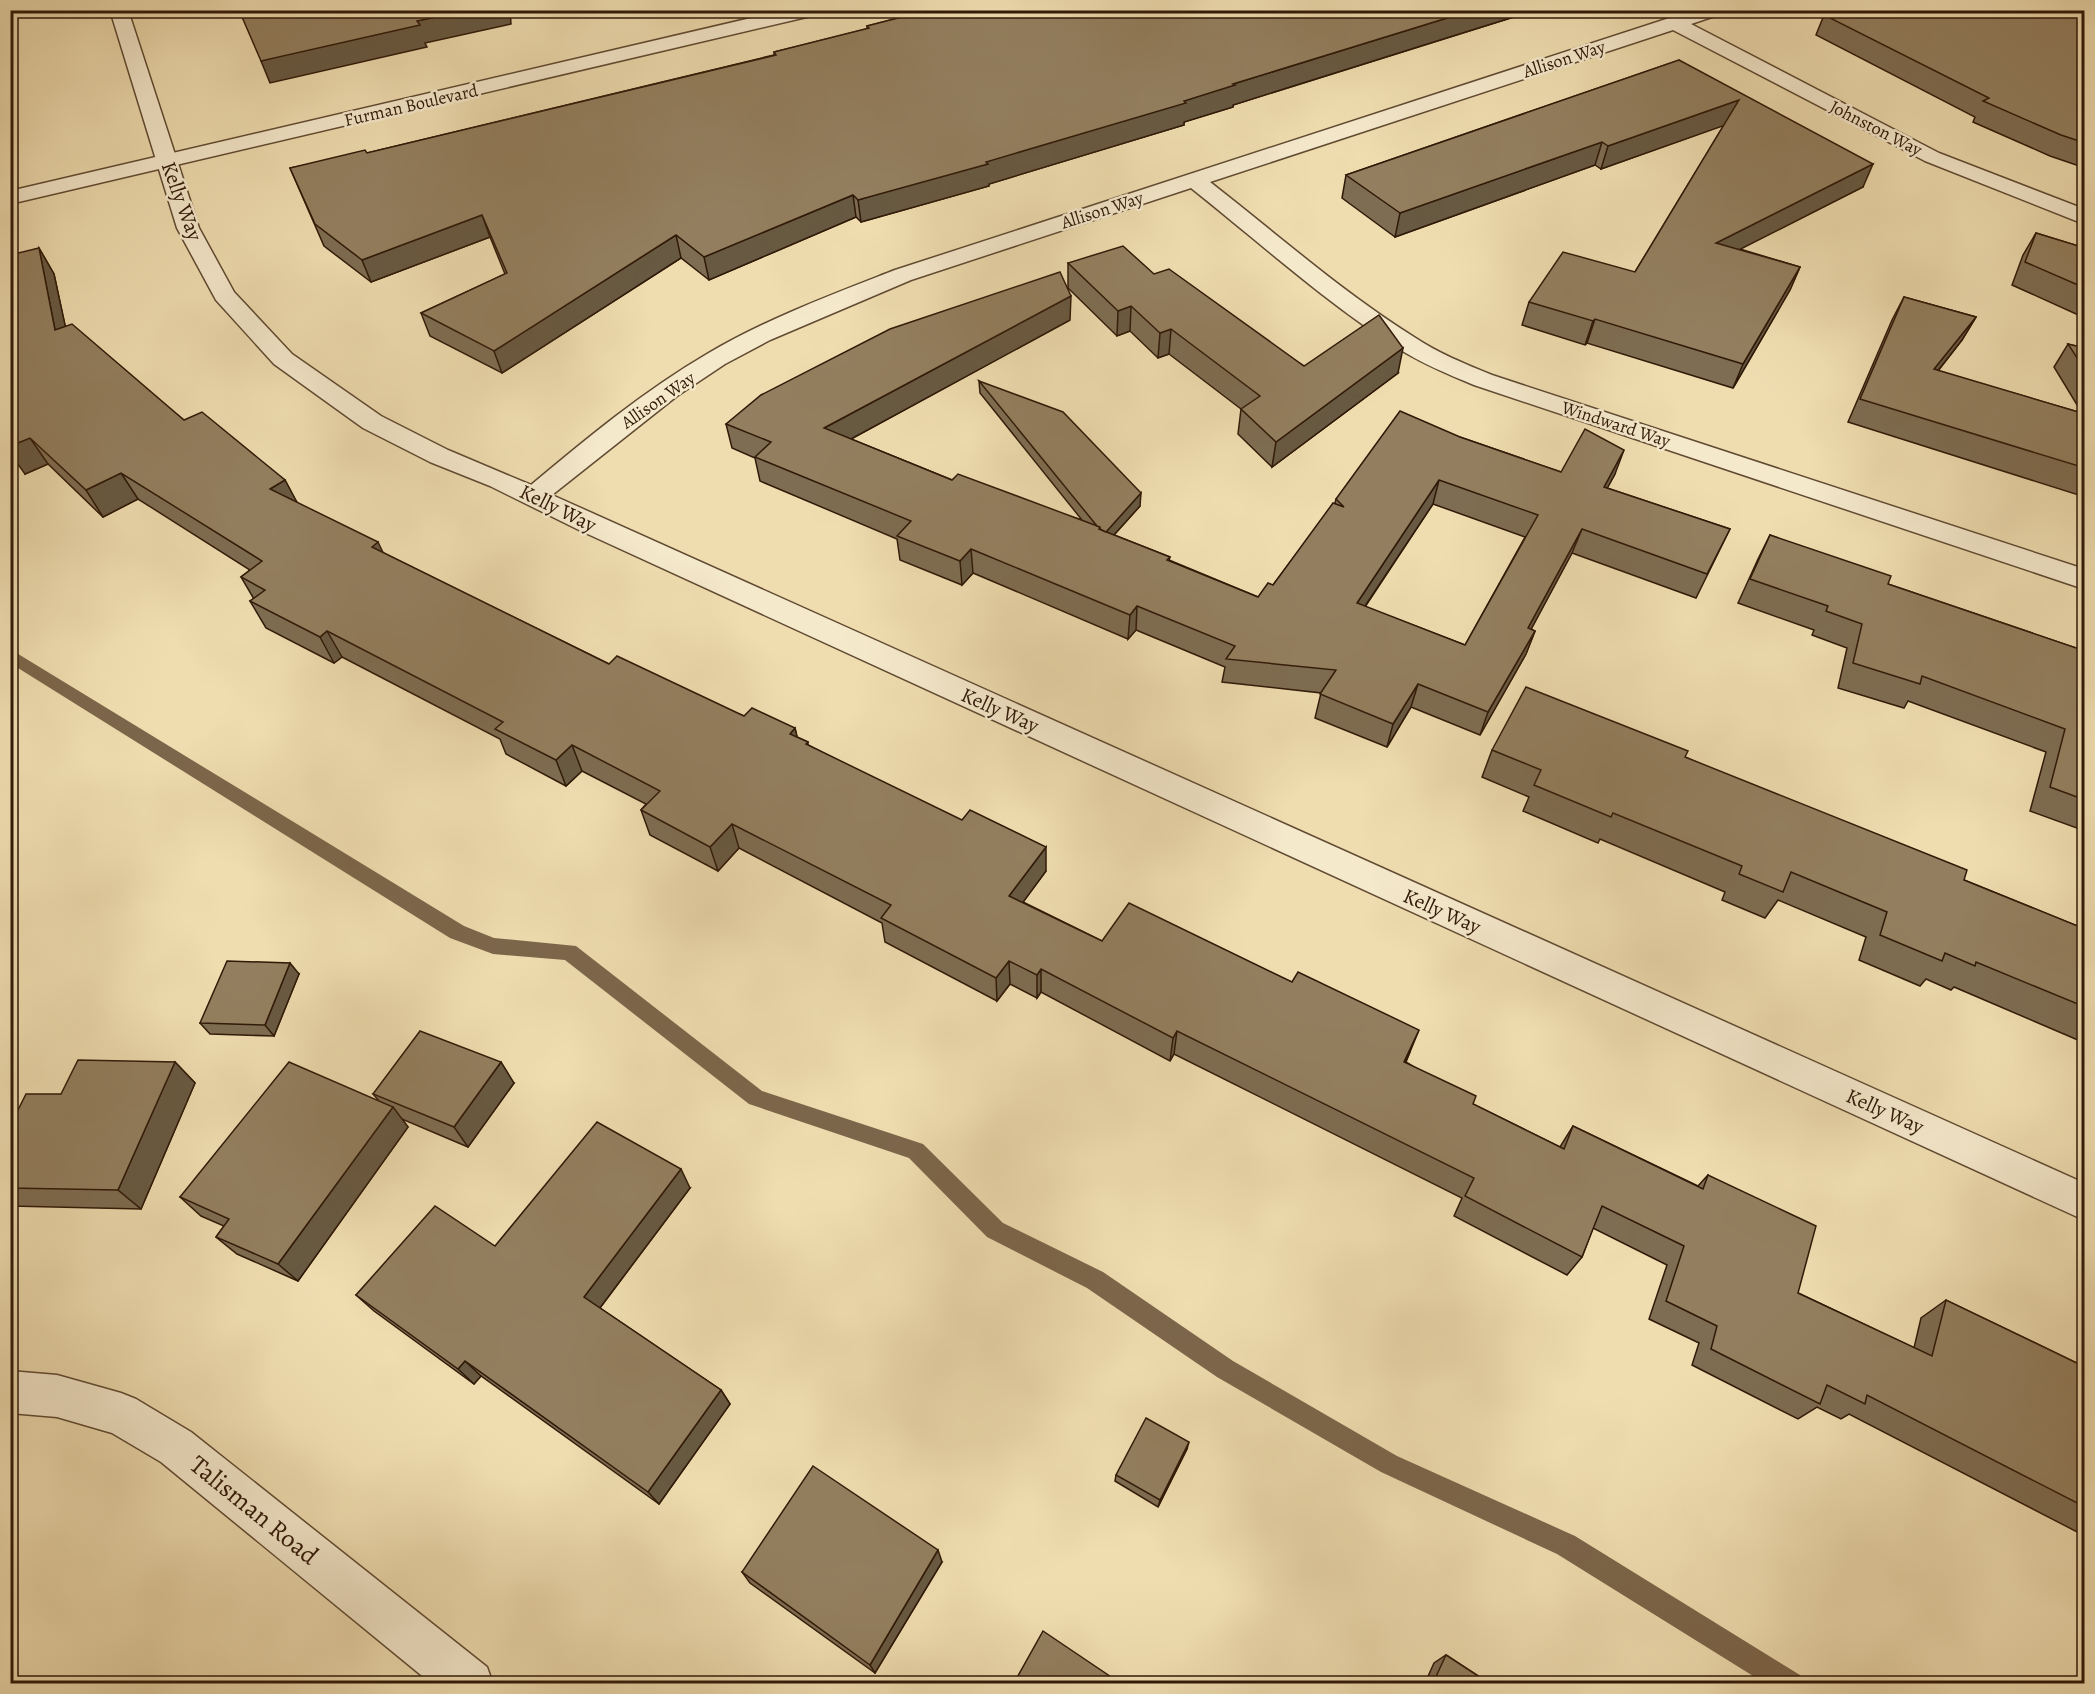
<svg xmlns="http://www.w3.org/2000/svg" width="2095" height="1694" viewBox="0 0 2095 1694" font-family="Alegreya,serif">
	<style>
		.lines { fill: none; stroke-linecap: round; stroke-linejoin: round }
		.stream { fill: #7c664b; fill-rule: evenodd }
		.minor-casing { stroke: #604a32; stroke-width: 3 }
		.tertiary-casing { stroke: #604a32; stroke-width: 3 }
		.minor { fill: #f5e9cc; fill-rule: evenodd }
		.tertiary { fill: #f5e9cc; fill-rule: evenodd }
		.wall { fill: #7e6d52; stroke: #301908; stroke-width: 1.5; fill-rule: evenodd }
		.shaded-wall { fill: #675942; stroke: #301908; stroke-width: 1.5 }
		.building { fill: #937f5f; stroke: #301908; stroke-width: 1.5; fill-rule: evenodd }
		.labels { text-anchor: middle; dominant-baseline: central; stroke-width: 5; stroke-linejoin: round; paint-order: stroke }
		.far-street-label { font-size: 18px; fill: #301908; stroke: #f5e9cc }
		.street-label { font-size: 21px; fill: #301908; stroke: #f5e9cc }
		.near-street-label { font-size: 26px; fill: #301908; stroke: #f5e9cc }
	</style>
	<rect width="100%" height="100%" fill="#efddb0"/>
	<filter id="stains"><feTurbulence type="fractalNoise" baseFrequency=".00333" numOctaves="4"/><feColorMatrix values="0 0 0 0 .2 0 0 0 0 .09 0 0 0 0 .02 0 0 0 .5 -.17"/></filter>
	<radialGradient id="worn" r=".72"><stop offset=".6" stop-color="#630" stop-opacity="0"/><stop offset="1" stop-color="#630" stop-opacity=".3"/></radialGradient>
	<g class="lines">
		<polygon class="stream" points="10,649 464,926 494,938 576,946 762,1091 923,1144 1003,1223 1103,1272 1233,1361 1397,1456 1575,1536 1800,1675 1804,1684 1766,1684 1557,1554 1381,1472 1217,1377 1087,1288 987,1237 909,1158 749,1104 565,960 493,954 450,938 10,663"/>
		<defs>
			<g id="minor">
				<path d="M110 10H128L199 228 234 292 292 354 381 416 448 450 531 485C587 438 644 391 707 354 766 319 831 295 895 270L1694 10H1723L1721 14 1691 24 1939 153 2084 209V224L1925 161 1673 30 1210 182C1277 234 1342 292 1414 337 1438 353 1465 364 1492 375L2084 569V589L1474 385C1447 374 1421 363 1396 347 1324 301 1259 242 1191 188L911 280 770 340 725 364 677 396 552 495 2084 1183V1220L579 530 490 486 430 462 363 428 274 364 216 300 177 228Z"/>
				<polygon points="10,1371 57,1375 121,1393 136,1399 191,1432 487,1667 493,1684 432,1684 161,1462 112,1433 57,1417 10,1413"/>
			</g>
			<polygon id="tertiary" points="785,10 820,10 818,14 811,16 10,204 10,191"/>
		</defs>
		<use href="#minor" class="minor-casing"/>
		<use href="#tertiary" class="tertiary-casing"/>
		<use href="#minor" class="minor"/>
		<use href="#tertiary" class="tertiary"/>
	</g>
	<g class="wall">
		<polygon points="929,10 1536,10 1233,105 1233,107 1184,122 1184,125 989,184 989,186 861,222 856,217 709,280 681,258 502,373 430,336 421,313 505,274 490,237 371,282 324,246 290,168 367,153 774,55 774,52 867,29 867,26"/>
		<polygon points="2085,10 2085,168 2050,156 1973,122 1975,117 1816,35 1824,15"/>
		<polygon points="1679,60 1863,187 1740,249 1800,267 1790,290 1733,388 1587,343 1585,345 1522,325 1529,302 1635,272 1724,125 1601,169 1595,165 1395,237 1342,198 1346,175"/>
		<polygon points="2036,233 2085,248 2085,318 2012,285 2023,255"/>
		<polygon points="39,248 54,274 65,326 184,420 285,480 297,503 383,553 609,664 744,716 795,728 797,737 808,742 808,745 1046,871 1023,902 1102,941 1410,1052 1406,1062 1473,1104 1560,1147 1573,1126 1698,1186 1708,1175 1798,1293 1914,1348 1921,1318 1946,1300 2085,1367 2085,1536 1849,1414 1841,1419 1817,1407 1798,1419 1692,1365 1699,1343 1649,1319 1667,1265 1593,1228 1582,1257 1567,1275 1454,1216 1462,1198 1174,1054 1170,1061 1041,992 1037,998 1010,984 997,1001 885,942 882,923 739,848 718,871 650,835 641,810 646,804 582,771 566,786 506,754 500,739 342,657 334,663 266,628 250,601 254,599 241,577 250,570 138,499 103,517 48,464 25,474"/>
		<polygon points="1068,263 1154,274 1304,366 1398,373 1272,467 1238,434 1241,409 1169,354 1158,358 1130,331 1117,336 1068,288"/>
		<polygon points="1904,297 1976,317 1962,340 1938,371 2082,413 2054,367 2068,344 2085,348 2085,497 1848,422 1892,320"/>
		<path d="M1070 320 851 439 952 480 1082 520 980 393 979 381 1140 506 1114 535 1170 557 1169 560 1258 597 1273 585 1335 503 1336 499 1460 437 1561 472 1615 474 1607 488 1730 529 1696 598 1572 553 1531 629 1535 631 1526 654 1480 735 1411 707 1387 747 1315 718 1321 693 1222 682 1225 667 1136 630 1128 639 973 573 962 585 900 560 897 539 760 481 755 458 732 448 726 424ZM1433 504 1525 537 1465 645 1365 607Z"/>
		<polygon points="1770,535 1888,584 2085,651 2085,831 2030,811 2046,752 1908,701 1904,708 1838,688 1847,648 1812,635 1814,630 1738,603 1758,559"/>
		<polygon points="1492,750 1685,757 1964,880 2085,929 2085,1043 1954,987 1951,990 1926,979 1920,986 1859,960 1866,937 1778,900 1765,918 1722,900 1725,892 1600,839 1598,843 1523,811 1529,797 1482,777"/>
		<polygon points="299,974 274,1036 210,1034 200,1023"/>
		<polygon points="175,1062 195,1083 141,1209 10,1206 10,1126 61,1094"/>
		<polygon points="514,1083 468,1147 402,1119 408,1127 298,1281 237,1254 216,1237 224,1226 201,1216 180,1197 379,1101 373,1094"/>
		<polygon points="690,1188 600,1308 721,1390 730,1404 659,1504 481,1376 474,1384 374,1311 356,1295 495,1246"/>
		<polygon points="1187,1449 1158,1507 1115,1481 1116,1475"/>
		<polygon points="942,1562 875,1673 750,1583 742,1572"/>
		<polygon points="1446,1655 1489,1683 1425,1683 1434,1663"/>
	</g>
	<g class="shaded-wall">
		<polygon points="469,10 510,10 511,24 425,43 427,47 270,83 261,61 417,21"/>
		<polygon points="1473,10 1536,10 1233,105 1233,107 1184,122 1184,125 989,184 989,186 861,222 858,200 1184,101 1233,84"/>
		<polygon points="10,91 15,121 10,122"/>
		<polygon points="1739,100 1731,123 1601,169 1608,146"/>
		<polygon points="1602,142 1595,165 1395,237 1400,213"/>
		<polygon points="1873,164 1863,187 1707,266 1716,243"/>
		<polygon points="853,195 856,217 709,280 704,257"/>
		<polygon points="482,215 490,237 371,282 362,260"/>
		<polygon points="676,235 681,258 502,373 494,351"/>
		<polygon points="39,248 54,274 72,357 55,330"/>
		<polygon points="1800,267 1790,290 1733,388 1743,364"/>
		<polygon points="1071,296 1070,320 827,452 824,428"/>
		<polygon points="1131,306 1130,331 1117,336 1118,311"/>
		<polygon points="1976,317 1962,340 1921,392 1934,369"/>
		<polygon points="1595,319 1587,343 1585,345 1593,321"/>
		<polygon points="1171,329 1169,354 1158,358 1160,333"/>
		<polygon points="1403,348 1398,373 1272,467 1276,442"/>
		<polygon points="30,438 48,464 25,474 10,453 10,446"/>
		<polygon points="1624,450 1615,474 1595,511 1604,487"/>
		<polygon points="121,473 138,499 103,517 86,490"/>
		<polygon points="285,480 299,506 270,489"/>
		<polygon points="1439,480 1433,504 1351,627 1357,603"/>
		<polygon points="1141,493 1140,506 1103,547 1104,534"/>
		<polygon points="1582,529 1572,553 1519,652 1528,628"/>
		<polygon points="378,542 391,569 372,547"/>
		<polygon points="971,549 973,573 962,585 960,561"/>
		<polygon points="1137,606 1136,630 1128,639 1130,615"/>
		<polygon points="327,631 342,657 334,663 320,637"/>
		<polygon points="1535,631 1526,654 1480,735 1488,712"/>
		<polygon points="1418,684 1411,707 1387,747 1393,724"/>
		<polygon points="795,728 801,754 790,734"/>
		<polygon points="572,745 582,771 566,786 556,760"/>
		<polygon points="732,824 739,848 718,871 710,847"/>
		<polygon points="1046,847 1046,871 1010,920 1009,896"/>
		<polygon points="1009,961 1010,984 997,1001 996,978"/>
		<polygon points="290,963 299,974 274,1036 265,1025"/>
		<polygon points="1041,969 1041,992 1037,998 1037,975"/>
		<polygon points="1419,1030 1410,1052 1396,1083 1404,1062"/>
		<polygon points="1177,1031 1174,1054 1170,1061 1173,1038"/>
		<polygon points="175,1062 195,1083 141,1209 118,1190"/>
		<polygon points="501,1062 514,1083 468,1147 454,1127"/>
		<polygon points="393,1107 408,1127 298,1281 278,1264"/>
		<polygon points="681,1169 690,1188 596,1313 584,1297"/>
		<polygon points="465,1361 481,1376 474,1384 458,1369"/>
		<polygon points="721,1390 730,1404 659,1504 648,1492"/>
		<polygon points="1189,1442 1187,1449 1158,1507 1160,1500"/>
		<polygon points="938,1550 942,1562 875,1673 870,1665"/>
	</g>
	<g class="building">
		<polygon points="239,10 469,10 417,21 420,25 261,61"/>
		<polygon points="929,10 1473,10 1233,84 1235,85 1184,101 1186,103 986,162 988,164 858,200 853,195 704,257 676,235 494,351 421,313 507,273 482,215 362,260 315,224 290,168 365,150 367,153 776,55 774,52 869,28 867,26"/>
		<polygon points="1839,10 2085,10 2085,143 2061,135 1983,101 1989,98 1824,15"/>
		<polygon points="1679,60 1873,164 1716,243 1800,267 1743,364 1595,319 1593,321 1529,302 1563,252 1635,272 1739,100 1608,146 1602,142 1400,213 1346,175"/>
		<polygon points="2036,233 2085,248 2085,288 2025,262"/>
		<polygon points="1123,246 1154,274 1169,269 1304,366 1379,315 1403,348 1276,442 1241,409 1260,396 1171,329 1160,333 1131,306 1118,311 1068,263"/>
		<polygon points="39,248 55,330 72,324 184,420 202,412 285,480 270,489 378,542 372,547 609,664 617,656 744,716 752,708 795,728 790,734 808,742 806,744 962,820 970,810 1046,847 1009,896 1102,941 1129,903 1292,982 1298,972 1419,1030 1404,1062 1476,1096 1473,1104 1564,1149 1573,1126 1703,1189 1708,1175 1816,1226 1798,1293 1932,1356 1946,1300 2085,1367 2085,1507 1867,1395 1865,1404 1827,1385 1820,1404 1711,1349 1717,1326 1666,1301 1684,1246 1602,1206 1582,1257 1465,1196 1474,1178 1177,1031 1173,1038 1041,969 1037,975 1009,961 996,978 881,918 891,905 732,824 710,847 641,810 660,791 572,745 556,760 495,729 503,722 327,631 320,637 250,601 265,590 241,577 262,561 121,473 86,490 30,438 10,446 10,255"/>
		<path d="M1060 272 1071 296 824 428 952 480 958 474 1100 527 1099 529 1170 557 1167 560 1258 597 1268 583 1273 585 1333 503 1344 507 1336 499 1400 411 1460 437 1561 472 1585 429 1624 450 1604 487 1730 529 1707 574 1582 529 1528 628 1535 631 1488 712 1418 684 1393 724 1320 694 1336 670 1226 659 1235 646 1137 606 1130 615 971 549 960 561 897 536 911 521 755 457 771 442 726 424 761 395 890 329ZM1439 480 1538 515 1465 645 1357 603Z"/>
		<polygon points="1904,297 1976,317 1934,369 2085,414 2085,468 1860,399"/>
		<polygon points="2068,344 2085,348 2085,370"/>
		<polygon points="979,381 1063,412 1141,493 1106,532 1100,529 1100,527 1097,526"/>
		<polygon points="1770,535 1891,576 1888,584 2085,651 2085,800 2050,787 2065,729 1922,676 1920,684 1853,663 1862,624 1826,611 1828,606 1750,579"/>
		<polygon points="1526,687 1688,751 1685,757 1967,870 1964,880 2085,929 2085,1007 1976,962 1975,966 1945,953 1942,961 1880,935 1887,912 1791,872 1783,892 1739,874 1742,866 1613,813 1611,817 1534,785 1541,770 1492,750"/>
		<polygon points="227,961 290,963 265,1025 200,1023"/>
		<polygon points="420,1031 501,1062 454,1127 373,1094"/>
		<polygon points="78,1060 175,1062 118,1190 10,1188 10,1126 26,1094 61,1094"/>
		<polygon points="289,1062 393,1107 278,1264 216,1237 229,1219 180,1197"/>
		<polygon points="597,1122 681,1169 584,1297 721,1390 648,1492 465,1361 458,1369 356,1295 435,1206 495,1246"/>
		<polygon points="1146,1418 1189,1442 1160,1500 1116,1475"/>
		<polygon points="813,1466 938,1550 870,1665 742,1572"/>
		<polygon points="1043,1631 1120,1683 1014,1683"/>
		<polygon points="1446,1655 1489,1683 1433,1683"/>
	</g>
	<g class="labels">
		<g class="far-street-label">
			<text transform="translate(1564 59) rotate(-18)">Allison Way</text>
			<text transform="translate(411 105) rotate(-13)">Furman Boulevard</text>
			<text transform="translate(1876 128) rotate(27)">Johnston Way</text>
			<text transform="translate(1102 210) rotate(-18)">Allison Way</text>
			<text transform="translate(658 400) rotate(-35)">Allison Way</text>
			<text transform="translate(1616 424) rotate(18)">Windward Way</text>
		</g>
		<g class="street-label">
			<text transform="translate(182 201) rotate(70)">Kelly Way</text>
			<text transform="translate(558 508) rotate(26)">Kelly Way</text>
			<text transform="translate(1000 710) rotate(24)">Kelly Way</text>
			<text transform="translate(1442 911) rotate(24)">Kelly Way</text>
			<text transform="translate(1885 1111) rotate(24)">Kelly Way</text>
		</g>
		<g class="near-street-label">
			<text transform="translate(254 1510) rotate(39)">Talisman Road</text>
		</g>
	</g>
	<rect width="2095" height="1694" fill="none" stroke="#efddb0" stroke-width="36"/>
	<rect x="12" y="12" width="2071" height="1670" fill="none" stroke="#301908" stroke-width="3"/>
	<rect x="18" y="18" width="2059" height="1658" fill="none" stroke="#301908" stroke-width="1.5"/>
	<rect width="100%" height="100%" filter="url(#stains)"/>
	<rect width="100%" height="100%" fill="url(#worn)"/>
</svg>
